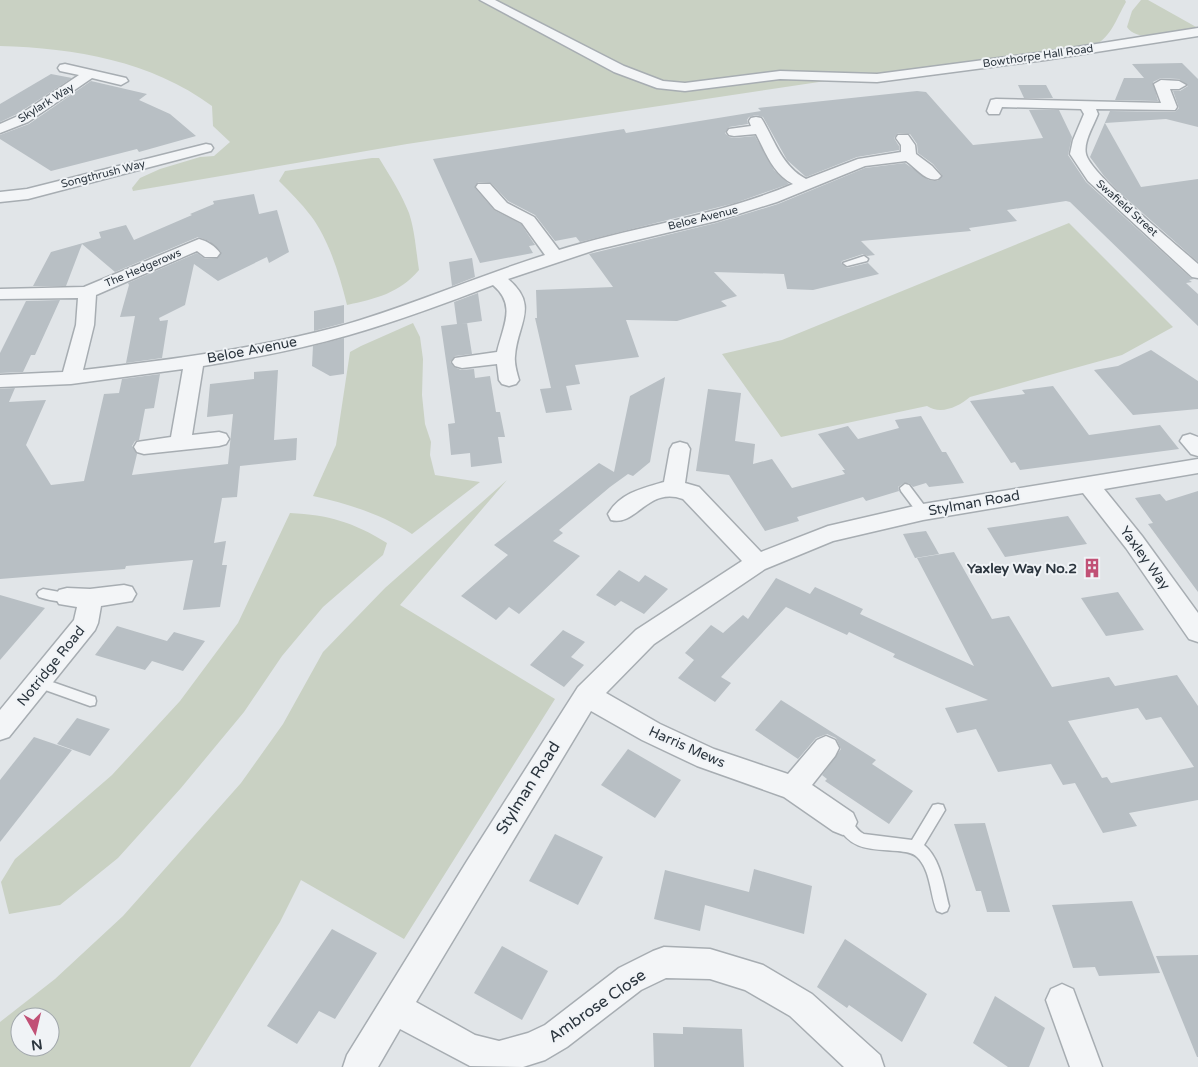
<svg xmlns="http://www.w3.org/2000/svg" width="1198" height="1067" viewBox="0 0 1198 1067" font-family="'Varela Round',sans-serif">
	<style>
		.green { fill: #c9d1c3; fill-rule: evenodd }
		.building { fill: #b8bfc4; fill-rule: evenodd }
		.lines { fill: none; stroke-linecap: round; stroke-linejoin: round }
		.lane-casing { stroke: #a7adb2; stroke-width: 3 }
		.street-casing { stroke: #a7adb2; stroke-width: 3 }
		.lane { fill: #f3f5f7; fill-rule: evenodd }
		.street { fill: #f3f5f7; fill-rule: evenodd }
		.labels { text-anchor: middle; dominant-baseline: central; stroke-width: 4; stroke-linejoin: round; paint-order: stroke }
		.far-street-label { font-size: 11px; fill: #2b353e; stroke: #f0f3f6 }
		.street-label { font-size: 14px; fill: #2b353e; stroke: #f0f3f6 }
		.poi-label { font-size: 14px; font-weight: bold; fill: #2b353e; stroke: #f0f3f6; text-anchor: end }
		.near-street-label { font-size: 16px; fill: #2b353e; stroke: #f0f3f6 }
	</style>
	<rect width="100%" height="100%" fill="#e1e5e8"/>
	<g class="green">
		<path d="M0 0H1125L1126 2C1116 19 1110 41 1090 47L909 71 839 79 407 144 133 191 132 188 140 178 160 169 200 157 214 156 230 142 213 126 212 106C151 61 75 48 0 46Z"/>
		<path d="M1141 0H1148L1198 28C1180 32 1139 45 1127 27L1132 11Z"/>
		<path d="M372 158H379C390 176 401 193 409 213 415 231 416 251 419 270 400 293 375 299 347 305 340 276 329 240 311 216 301 203 290 192 279 181L285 171Z"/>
		<path d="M1069 223 1173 327 1122 355 970 397C958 407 941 415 927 406L781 437 722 354 782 340Z"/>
		<path d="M413 323 420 337 423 359 422 395 425 424 431 442 430 455 435 475 480 482 412 534C381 514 349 504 313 496L336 445 350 352 361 346Z"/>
		<path d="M507 480 400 605 555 699 404 939 301 880 280 922 190 1067H0V1022L55 979 123 916 241 783 283 724 323 652 385 588ZM20 1017H50V1047H20Z"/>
		<path d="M290 513C329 515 353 522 387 543L383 555 323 607 282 656 244 712 181 788 118 858 60 905 9 914 1 882 15 859 112 775 180 701 238 623Z"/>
	</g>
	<g class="building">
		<polygon points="1182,63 1198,79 1198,127 1166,119 1105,123 1141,187 1198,179 1198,262 1119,192 1104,176 1090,157 1110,111 1175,112 1179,108 1173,91 1180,91 1188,86 1179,79 1161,78 1153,82 1158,101 1115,100 1124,78 1144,78 1132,64"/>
		<polygon points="51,74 72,78 17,114 0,122 0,104"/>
		<polygon points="91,81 147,94 139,100 170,114 196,136 139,152 137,149 51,171 0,139 0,135 29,124"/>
		<polygon points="1018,85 1046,85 1053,98 1024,98"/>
		<polygon points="917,91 926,92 973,145 1043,138 1029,110 1059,110 1072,137 1068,155 1086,182 1191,278 1194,279 1189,280 1192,282 1186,283 1198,294 1198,326 1070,202 1066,201 1007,210 1017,221 969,228 971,231 861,241 875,255 867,256 863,254 842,261 841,263 847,268 868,263 879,274 813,290 787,289 784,274 714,272 737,296 721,301 727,306 677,321 626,320 639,357 575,365 580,384 566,386 572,410 546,413 540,389 551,388 535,318 537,318 536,290 613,287 589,254 716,223 778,204 865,168 905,163 929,180 938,181 942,175 933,164 918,153 917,144 910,134 898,133 894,138 899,146 899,150 857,157 806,177 787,160 763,117 756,115 749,117 747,120 748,124 729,127 725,133 729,137 734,138 755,136 774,170 789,184 735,203 580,242 576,237 555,241 535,215 508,201 491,183 478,182 475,188 494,210 521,224 535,245 529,246 533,253 480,263 433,159 624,129 626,133 761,111 758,108"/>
		<polygon points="254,194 259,214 277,210 289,252 269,263 267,257 218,281 194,264 185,305 159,318 160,321 168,320 162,358 126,363 135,316 120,317 129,285 128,283 197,253 205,259 218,258 221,252 209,241 198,237 115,272 82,244 66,286 33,286 51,252 101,238 99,232 126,225 134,240 192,215 190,214 214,204 213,201"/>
		<polygon points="472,258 475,277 452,286 449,262"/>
		<polygon points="478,293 482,321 461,324 467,323 472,354 455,356 450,362 454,367 461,370 474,369 475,378 490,376 496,412 500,412 505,437 498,437 502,463 471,467 470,453 451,455 448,424 455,423 441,326 457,324 454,302"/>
		<polygon points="60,300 35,355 31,355 23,372 0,373 0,353 26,301"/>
		<polygon points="344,305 344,323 314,331 314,311"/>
		<polygon points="344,338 344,374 330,376 312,366 313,346"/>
		<polygon points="1151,350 1198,381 1198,409 1133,415 1094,370 1118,366"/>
		<polygon points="278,370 274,440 297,438 296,460 240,466 237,497 222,498 214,543 226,541 222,565 227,565 220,607 183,610 193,560 126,566 125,569 0,579 0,389 15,388 9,402 46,400 26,445 51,485 84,481 104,394 119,393 122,379 160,374 154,408 145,409 139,440 135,441 132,446 137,454 132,475 228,464 233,414 207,417 210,384 254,379 254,372"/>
		<polygon points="665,377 650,462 633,476 628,474 610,487 559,530 563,533 553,541 580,556 519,614 509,607 496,620 461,596 508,555 494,545 599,463 614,472 630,396"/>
		<polygon points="1053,386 1089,435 1160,425 1179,449 1020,470 1015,462 1011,463 970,401 1025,394 1022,390"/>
		<polygon points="708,389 741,393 735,441 755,444 753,464 772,459 792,488 845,474 842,470 845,470 818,434 848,426 858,439 899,428 895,420 921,416 942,452 946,452 964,483 929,487 926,483 913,487 909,483 904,483 898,487 899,491 866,501 863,497 797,517 799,521 765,531 729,475 696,471"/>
		<polygon points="1198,491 1198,592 1148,524 1153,523 1135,498 1160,494 1166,501"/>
		<polygon points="1068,516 1087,544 1005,557 987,528"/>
		<polygon points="926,531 939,554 915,558 903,534"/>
		<path d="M954 552 992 619 1009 616 1052 687 1109 677 1115 686 1177 675 1198 706V800L1129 813 1137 826 1103 833 1075 783 1063 785 1051 764 998 772 976 729 957 733 945 708 988 700 893 657 895 654 849 632 847 635 786 607 721 677 731 683 715 702 678 678 694 660 685 653 711 625 723 633 743 615 748 619 776 578 810 594 815 587 863 609 860 614 974 666 917 558ZM1138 708 1146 720 1161 717 1194 767 1111 783 1107 777 1102 778 1068 721Z"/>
		<polygon points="619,570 639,582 645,575 668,589 644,614 621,601 615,606 596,595"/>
		<polygon points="1118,592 1144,630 1106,636 1081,598"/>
		<polygon points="0,595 45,608 0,660"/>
		<polygon points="117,626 167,641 174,632 205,641 183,671 152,661 145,670 95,655"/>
		<polygon points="563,630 585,642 571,657 584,665 564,687 530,665"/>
		<polygon points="781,700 876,760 872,764 913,791 889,824 825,781 827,779 822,775 841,749 836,738 827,734 816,738 798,759 755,730"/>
		<polygon points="77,718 110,729 90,756 57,744"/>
		<polygon points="34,737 72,750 0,842 0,780"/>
		<polygon points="628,749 681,780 655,818 601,785"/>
		<polygon points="985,823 1010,912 987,912 981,891 976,891 954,824"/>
		<polygon points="555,834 603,857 578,905 529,881"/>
		<polygon points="754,869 812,886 804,934 705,905 700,931 654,919 665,870 749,892"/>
		<polygon points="1132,901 1160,973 1099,976 1095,967 1073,968 1052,905"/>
		<polygon points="332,929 377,953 335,1019 319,1011 297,1044 267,1026"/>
		<polygon points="845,939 927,994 902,1042 849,1005 847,1008 817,987"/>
		<polygon points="502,946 548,971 522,1020 474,993"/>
		<polygon points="1198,955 1198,1057 1197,1057 1156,956"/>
		<polygon points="995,996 1045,1028 1029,1067 1008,1067 973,1043"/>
		<polygon points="683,1027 742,1029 744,1067 654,1067 653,1033 683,1034"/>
	</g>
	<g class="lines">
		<defs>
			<g id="lane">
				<polygon points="864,256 868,259 867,261 847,266 843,263"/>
				<polygon points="905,484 909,485 927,509 929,512 927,515 919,515 901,491 900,488"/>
				<path d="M43 589 71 594 73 597 71 600C62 603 48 600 39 597L37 594 39 591Z"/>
				<polygon points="38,677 95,697 96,701 95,705 90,706 34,686 32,682 34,678"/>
				<path d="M938 804 943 805 945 810 924 845C941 859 944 887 949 906L947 911 942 913 937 911C930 895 931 870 917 857 912 852 905 852 898 851 871 849 849 851 836 822L838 817 843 815C853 819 855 830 864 834L912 840 933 805Z"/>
			</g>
			<g id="street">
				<polygon points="480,0 495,0 624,66 663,81 685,83 780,71 877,74 1045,52 1198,28 1198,36 1045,60 877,82 780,79 685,91 657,88 614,72"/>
				<polygon points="65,64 126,78 128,81 121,85 92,78 28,122 0,133 0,124 18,116 79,75 60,71 58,68 60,65"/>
				<path d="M1161 80 1179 81 1186 85 1179 89H1170L1177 107 1175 110 1096 109 1098 114C1094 125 1083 142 1086 154 1090 174 1178 246 1198 264V278L1192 277 1088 181 1070 154 1073 140 1084 114 1081 109 1002 107 999 114H989L987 111 991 100 996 99 1161 103 1154 84Z"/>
				<path d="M756 117 761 118 763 121C775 142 783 167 806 179L858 159 901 152V145L896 138 898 135H908L915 145 916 154 932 166 941 176 938 179C926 182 916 168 906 161L865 166 777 202 716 221 595 250 508 279C540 306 517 324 515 356 514 364 517 373 519 380L516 384 509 386 502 384 499 380 497 364 462 368 455 366 452 362 455 358 497 352C503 326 517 305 493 285 446 303 398 321 349 335 301 349 252 358 203 366L192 435 219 432 226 434 229 439 226 444 219 446 144 454 137 452 134 447 137 442 171 437 183 369 71 384 0 387V375L63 372 76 325 78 298 0 299V289L84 287 199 239C207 241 215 246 220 253L217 257H205L197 251 96 295 94 325 83 370C168 360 254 349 337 327 408 307 475 277 545 255L522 223 495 209 476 187 478 184H490L507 203 534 217 559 250C636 226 717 216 793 184 773 174 766 153 756 134L734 136 729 135 727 132 729 129 751 126 749 121 751 118Z"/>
				<polygon points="206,144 211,145 213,148 211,151 28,199 0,202 0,192 27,189"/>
				<polygon points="1190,434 1198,437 1198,456 1191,454 1180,441 1183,436"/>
				<path d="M680 442 687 444 690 449 685 483 699 487 761 552 828 526 923 504 1198 459V473L1104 489 1142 536 1198 613V642L1189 639 1126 548 1083 493 923 520 833 541 765 569 654 644 606 693 660 724 714 749 788 774 817 740 826 736 835 740 839 748 835 756 812 785 853 813 857 822 853 831 843 835 833 831 784 797 697 766 642 740 591 711 416 1002 475 1035 499 1041 528 1033 545 1025 619 968 653 951 664 947 710 949 763 965 812 994 880 1055 884 1067H844L790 1016 745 990 710 979 666 978 641 990 567 1047 545 1060 523 1067 470 1066 400 1029 378 1067H343L347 1055 467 861 578 687 636 630 742 561 683 499C648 486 636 527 611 520L608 514C620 493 643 488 664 482L670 449 673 444Z"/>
				<polygon points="124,585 132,587 136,594 132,601 101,606 98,623 95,630 9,737 0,740 0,710 74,620 77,607 59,604 55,597 59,590 67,588 90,589"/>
				<polygon points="1062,984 1073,989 1102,1067 1070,1067 1046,1000 1051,989"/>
			</g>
		</defs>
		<use href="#lane" class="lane-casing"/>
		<use href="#street" class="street-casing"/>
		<use href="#lane" class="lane"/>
		<use href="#street" class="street"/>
	</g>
	<defs>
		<symbol id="building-bare" viewBox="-9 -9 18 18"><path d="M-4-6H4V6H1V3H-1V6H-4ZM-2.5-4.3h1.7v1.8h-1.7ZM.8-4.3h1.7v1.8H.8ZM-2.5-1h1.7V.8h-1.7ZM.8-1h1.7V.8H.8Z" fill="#c15176" stroke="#f0f3f6" stroke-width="2.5" paint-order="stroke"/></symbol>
	</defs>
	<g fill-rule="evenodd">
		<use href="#building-bare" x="1078" y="554" width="28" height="28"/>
	</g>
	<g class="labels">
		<g class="far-street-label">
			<text transform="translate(1038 56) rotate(-8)">Bowthorpe Hall Road</text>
			<text transform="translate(46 103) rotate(-32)">Skylark Way</text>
			<text transform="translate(103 174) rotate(-14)">Songthrush Way</text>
			<text transform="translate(1127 208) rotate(42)">Swafield Street</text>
			<text transform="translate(703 218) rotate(-14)">Beloe Avenue</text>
			<text transform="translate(143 268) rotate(-23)">The Hedgerows</text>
		</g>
		<g class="street-label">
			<text transform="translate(252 350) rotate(-11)">Beloe Avenue</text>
			<text transform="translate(974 503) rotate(-10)">Stylman Road</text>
			<text transform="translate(1145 558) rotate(54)">Yaxley Way</text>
			<text transform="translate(51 666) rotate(-51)">Notridge Road</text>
			<text transform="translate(687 747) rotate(24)">Harris Mews</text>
		</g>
		<g class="poi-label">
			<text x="1077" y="568">Yaxley Way No.2</text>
		</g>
		<g class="near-street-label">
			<text transform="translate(528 788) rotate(-58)">Stylman Road</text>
			<text transform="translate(597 1006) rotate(-35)">Ambrose Close</text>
		</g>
	</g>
	<g transform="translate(35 1032) rotate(172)"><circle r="24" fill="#f0f3f6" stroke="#a1a7ac"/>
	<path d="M0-4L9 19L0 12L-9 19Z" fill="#c15176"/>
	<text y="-8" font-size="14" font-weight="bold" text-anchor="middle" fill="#2b353e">N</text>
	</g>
</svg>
